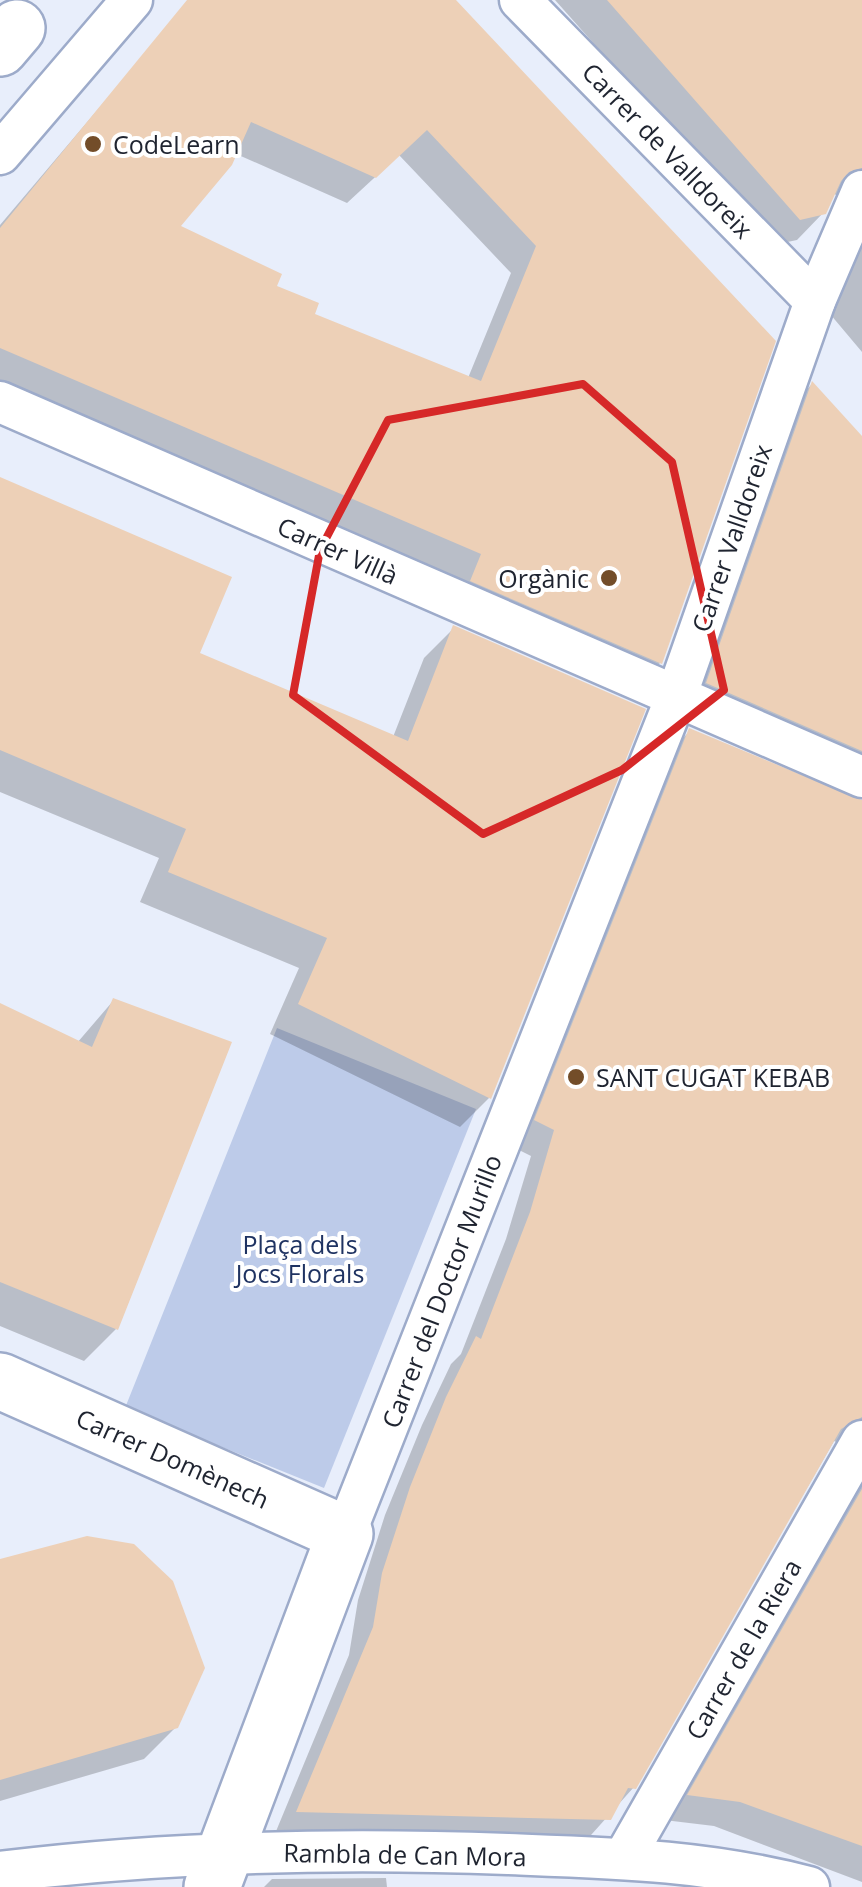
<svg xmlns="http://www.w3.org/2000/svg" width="862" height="1887" viewBox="0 0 862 1887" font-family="'Open Sans',sans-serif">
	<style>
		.green { fill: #bdcbe9 }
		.shadow { fill: #0003; fill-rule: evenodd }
		.building { fill: #edd0b7; fill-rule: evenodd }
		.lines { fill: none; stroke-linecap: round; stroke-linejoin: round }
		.pedestrian-casing { stroke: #9dabca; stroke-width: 45 }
		.minor-casing { stroke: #9dabca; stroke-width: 60 }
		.tertiary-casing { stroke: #9dabca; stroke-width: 60 }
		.pedestrian { stroke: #fff; stroke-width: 40 }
		.minor { stroke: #fff; stroke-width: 55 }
		.tertiary { stroke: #fff; stroke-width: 55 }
		.marked { fill: none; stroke: #d62828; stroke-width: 8; stroke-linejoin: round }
		.poi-dot { fill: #734d29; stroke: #fff; stroke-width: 4 }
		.labels { text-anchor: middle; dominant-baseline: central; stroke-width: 8; stroke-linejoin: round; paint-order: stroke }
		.poi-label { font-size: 25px; fill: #1f2430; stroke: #fff; text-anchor: start }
		.street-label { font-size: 25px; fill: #1f2430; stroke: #fff }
		.park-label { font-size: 25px; fill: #1f3362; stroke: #fff }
	</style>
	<rect width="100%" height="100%" fill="#e8eefb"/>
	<polygon class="green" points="277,1028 476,1109 324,1488 125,1408"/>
	<g class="shadow">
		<path d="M234 0H453L773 341 660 663 634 690 0 385V225L188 3ZM234 153 347 203 399 155 511 273 468 378 311 316 177 227Z"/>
		<polygon points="555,0 862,0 862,352 825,308 854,203 834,194 824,212 797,240 773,245"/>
		<polygon points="812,384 862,440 862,755 736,713 681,710 786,411"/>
		<polygon points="0,479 196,654 393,737 424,658 454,628 489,1098 460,1127 270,1034 299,968 140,902 159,858 0,792"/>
		<polygon points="690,731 862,825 862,1882 714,1826 664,1820 858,1453 834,1441 634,1787 583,1844 267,1853 349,1655 358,1600 385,1515 422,1425 451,1364 461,1354 506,1239 531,1156 511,1146 665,756"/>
		<polygon points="113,1001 116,1329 84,1361 0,1326 0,1006 77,1043"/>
		<polygon points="0,1561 176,1727 144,1759 0,1801"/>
		<polygon points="386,1878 387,1887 264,1887 272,1879"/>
	</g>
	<g class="building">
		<path d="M187 0H456L776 341 662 664 470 581 481 554 0 348V228ZM251 122 376 178 427 130 536 246 481 381 315 314 319 303 277 286 282 274 181 226 232 165Z"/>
		<polygon points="607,0 862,0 862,168 849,172 841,181 826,214 800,220"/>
		<polygon points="812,381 862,436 862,751 706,683"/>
		<polygon points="0,477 232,577 200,653 408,741 453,625 646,709 491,1099 298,1004 327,938 168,872 186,829 0,750"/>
		<polygon points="689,728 862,800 862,1417 841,1429 636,1789 628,1788 611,1820 296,1812 373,1627 382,1573 410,1487 446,1397 476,1336 481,1339 530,1212 554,1130 534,1120"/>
		<polygon points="113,998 232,1042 118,1330 0,1282 0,1003 92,1047"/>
		<polygon points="862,1489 862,1846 740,1802 687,1795"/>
		<polygon points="87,1536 134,1544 173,1581 205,1668 178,1728 0,1780 0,1559"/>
	</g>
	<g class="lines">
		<defs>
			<g id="pedestrian">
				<polyline points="520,0 815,301"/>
				<polyline points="0,154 132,0"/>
				<polyline points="0,402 862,777"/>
				<polyline points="345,1534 676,697 815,301 862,191"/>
				<polyline points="624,1858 862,1441"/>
				<path d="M0 1872C168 1851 338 1848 508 1854 614 1858 705 1860 809 1887"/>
			</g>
			<polyline id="minor" points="0,1381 345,1534 212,1887"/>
			<polyline id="tertiary" points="0,48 17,28"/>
		</defs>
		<use href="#pedestrian" class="pedestrian-casing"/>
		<use href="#minor" class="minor-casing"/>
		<use href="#tertiary" class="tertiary-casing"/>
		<use href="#pedestrian" class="pedestrian"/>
		<use href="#minor" class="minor"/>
		<use href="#tertiary" class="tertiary"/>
	</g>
	<path class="marked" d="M583 384 672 462 724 690 622 770 483 834 293 695 320 550 388 420Z"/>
	<g class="poi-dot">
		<circle cx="93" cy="144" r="10"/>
		<circle cx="609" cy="578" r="10"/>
		<circle cx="576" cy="1077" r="10"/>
	</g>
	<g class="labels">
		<g class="poi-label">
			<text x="113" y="144">CodeLearn</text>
			<text x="589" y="578" text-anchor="end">Orgànic</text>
			<text x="596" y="1077">SANT CUGAT KEBAB</text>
		</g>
		<g class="street-label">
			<text transform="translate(668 150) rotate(46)">Carrer de Valldoreix</text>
			<text transform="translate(731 538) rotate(-71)">Carrer Valldoreix</text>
			<text transform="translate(338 550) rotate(24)">Carrer Villà</text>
			<text transform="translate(441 1291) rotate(-69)">Carrer del Doctor Murillo</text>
			<text transform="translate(173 1458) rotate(24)">Carrer Domènech</text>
			<text transform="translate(743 1649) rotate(-60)">Carrer de la Riera</text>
			<text transform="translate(405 1854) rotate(1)">Rambla de Can Mora</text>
		</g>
		<g class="park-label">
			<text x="300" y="1244">Plaça dels<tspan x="300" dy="29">Jocs Florals</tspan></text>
		</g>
	</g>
</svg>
